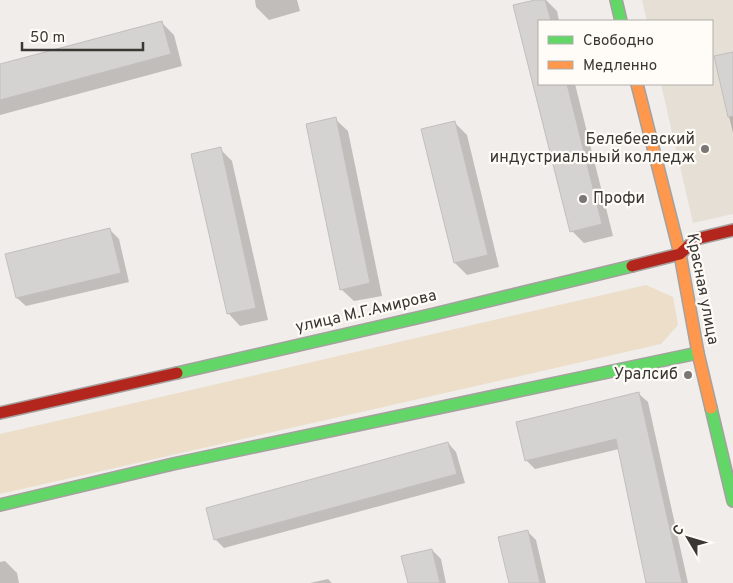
<svg xmlns="http://www.w3.org/2000/svg" width="733" height="583" viewBox="0 0 733 583" font-family="Overpass,sans-serif">
	<style>
		.built { fill: #e5dfd6 }
		.green { fill: #ecdec8 }
		.shadow { fill: #0003 }
		.building { fill: #d5d3d1; stroke: #c1bfbd }
		.lines { fill: none; stroke-linecap: round; stroke-linejoin: round }
		.fast-casing { stroke: #a4a19f; stroke-width: 14 }
		.slow-casing { stroke: #a4a19f; stroke-width: 14 }
		.jam-casing { stroke: #a4a19f; stroke-width: 14 }
		.fast { stroke: #63d668; stroke-width: 11 }
		.slow { stroke: #ff974d; stroke-width: 11 }
		.jam { stroke: #b3261e; stroke-width: 11 }
		.poi-dot { fill: #7a7774; stroke: #fffcf7; stroke-width: 2 }
		.labels { text-anchor: middle; dominant-baseline: central; stroke-width: 4.5; stroke-linejoin: round; paint-order: stroke }
		.poi-label { font-size: 16px; fill: #3a3835; stroke: #fffcf7; text-anchor: end }
		.street-label { font-size: 16px; fill: #3a3835; stroke: #fffcf7 }
	</style>
	<rect width="100%" height="100%" fill="#f0edea"/>
	<polygon class="built" points="642,0 733,0 733,214 693,223 661,84 712,84 712,21 647,21"/>
	<polygon class="green" points="646,285 673,297 678,325 661,344 0,494 0,434"/>
	<g class="shadow">
		<polygon points="255,0 297,0 300,11 269,20 256,7"/>
		<polygon points="540,0 546,0 557,11 559,21 539,21 539,84 575,84 613,236 584,243 572,231 515,6"/>
		<polygon points="161,22 174,35 182,66 0,115 0,66"/>
		<polygon points="733,53 733,133 715,57"/>
		<polygon points="335,119 348,131 382,296 354,301 341,289"/>
		<polygon points="455,123 467,135 499,267 467,275 455,263"/>
		<polygon points="220,149 232,161 268,320 240,326 228,313"/>
		<polygon points="110,230 119,239 129,282 26,306 17,298"/>
		<polygon points="639,394 648,402 688,583 647,583 619,449 535,469 526,460"/>
		<polygon points="448,443 456,452 465,483 224,548 215,539"/>
		<polygon points="527,531 536,540 546,583 510,583"/>
		<polygon points="432,550 441,559 446,583 409,583"/>
		<polygon points="5,561 17,573 19,583 0,583 0,562"/>
		<polygon points="328,579 332,583 310,583"/>
	</g>
	<g class="building">
		<polygon points="535,0 545,0 551,21 539,21 539,84 567,84 602,224 570,232 513,5"/>
		<polygon points="162,21 171,54 0,100 0,64"/>
		<polygon points="733,52 733,116 728,117 714,56"/>
		<polygon points="336,117 370,283 340,290 306,124"/>
		<polygon points="455,121 488,255 454,263 421,129"/>
		<polygon points="221,147 256,308 227,314 191,154"/>
		<polygon points="110,228 121,273 16,298 5,254"/>
		<polygon points="639,392 648,432 682,583 646,583 616,439 525,461 516,422"/>
		<polygon points="448,442 457,474 214,540 206,508"/>
		<polygon points="528,530 540,583 509,583 498,537"/>
		<polygon points="432,549 440,583 408,583 401,556"/>
	</g>
	<g class="lines">
		<defs>
			<g id="fast">
				<polyline points="616,0 621,21"/>
				<polyline points="177,373 434,314 632,266"/>
				<polyline points="711,408 733,501"/>
				<polyline points="0,505 173,464 698,353"/>
			</g>
			<polyline id="slow" points="637,84 680,254 698,353 711,408"/>
			<g id="jam">
				<polyline points="632,266 680,254 696,239 733,230"/>
				<polyline points="0,413 177,373"/>
			</g>
		</defs>
		<use href="#fast" class="fast-casing"/>
		<use href="#slow" class="slow-casing"/>
		<use href="#jam" class="jam-casing"/>
		<use href="#fast" class="fast"/>
		<use href="#slow" class="slow"/>
		<use href="#jam" class="jam"/>
	</g>
	<g class="poi-dot">
		<circle cx="705" cy="149" r="5"/>
		<circle cx="583" cy="199" r="5"/>
		<circle cx="688" cy="375" r="5"/>
	</g>
	<g class="labels">
		<g class="poi-label">
			<text x="695" y="140">Белебеевский<tspan x="695" dy="18">индустриальный колледж</tspan></text>
			<text x="593" y="199" text-anchor="start">Профи</text>
			<text x="678" y="375">Уралсиб</text>
		</g>
		<g class="street-label">
			<text transform="translate(702 289) rotate(79)">Красная улица</text>
			<text transform="translate(366 312) rotate(-13)">улица М.Г.Амирова</text>
		</g>
	</g>
	<rect x="538" y="20" width="175" height="65" fill="#fffcf7" stroke="#b0aea9"/>
	<rect x="548" y="36" width="25" height="8" fill="#63d668" stroke="#b0aea9"/>
	<text x="583" y="45" font-size="15" fill="#3a3835">Свободно</text>
	<rect x="548" y="61" width="25" height="8" fill="#ff974d" stroke="#b0aea9"/>
	<text x="583" y="70" font-size="15" fill="#3a3835">Медленно</text>
	<g transform="translate(688 538) rotate(308)" stroke="#fffcf7" stroke-width="4" paint-order="stroke">
	<path d="M0-4L9 19L0 12L-9 19Z" fill="#3a3835"/>
	<text y="-8" font-size="14" font-weight="bold" text-anchor="middle" fill="#3a3835">С</text>
	</g>
	<path d="M22 42v8h121v-8" fill="none" stroke="#3a3835" stroke-width="2.5"/>
	<text x="30" y="42" font-size="15" fill="#3a3835" stroke="#fffcf7" stroke-width="4" paint-order="stroke">50 m</text>
</svg>
